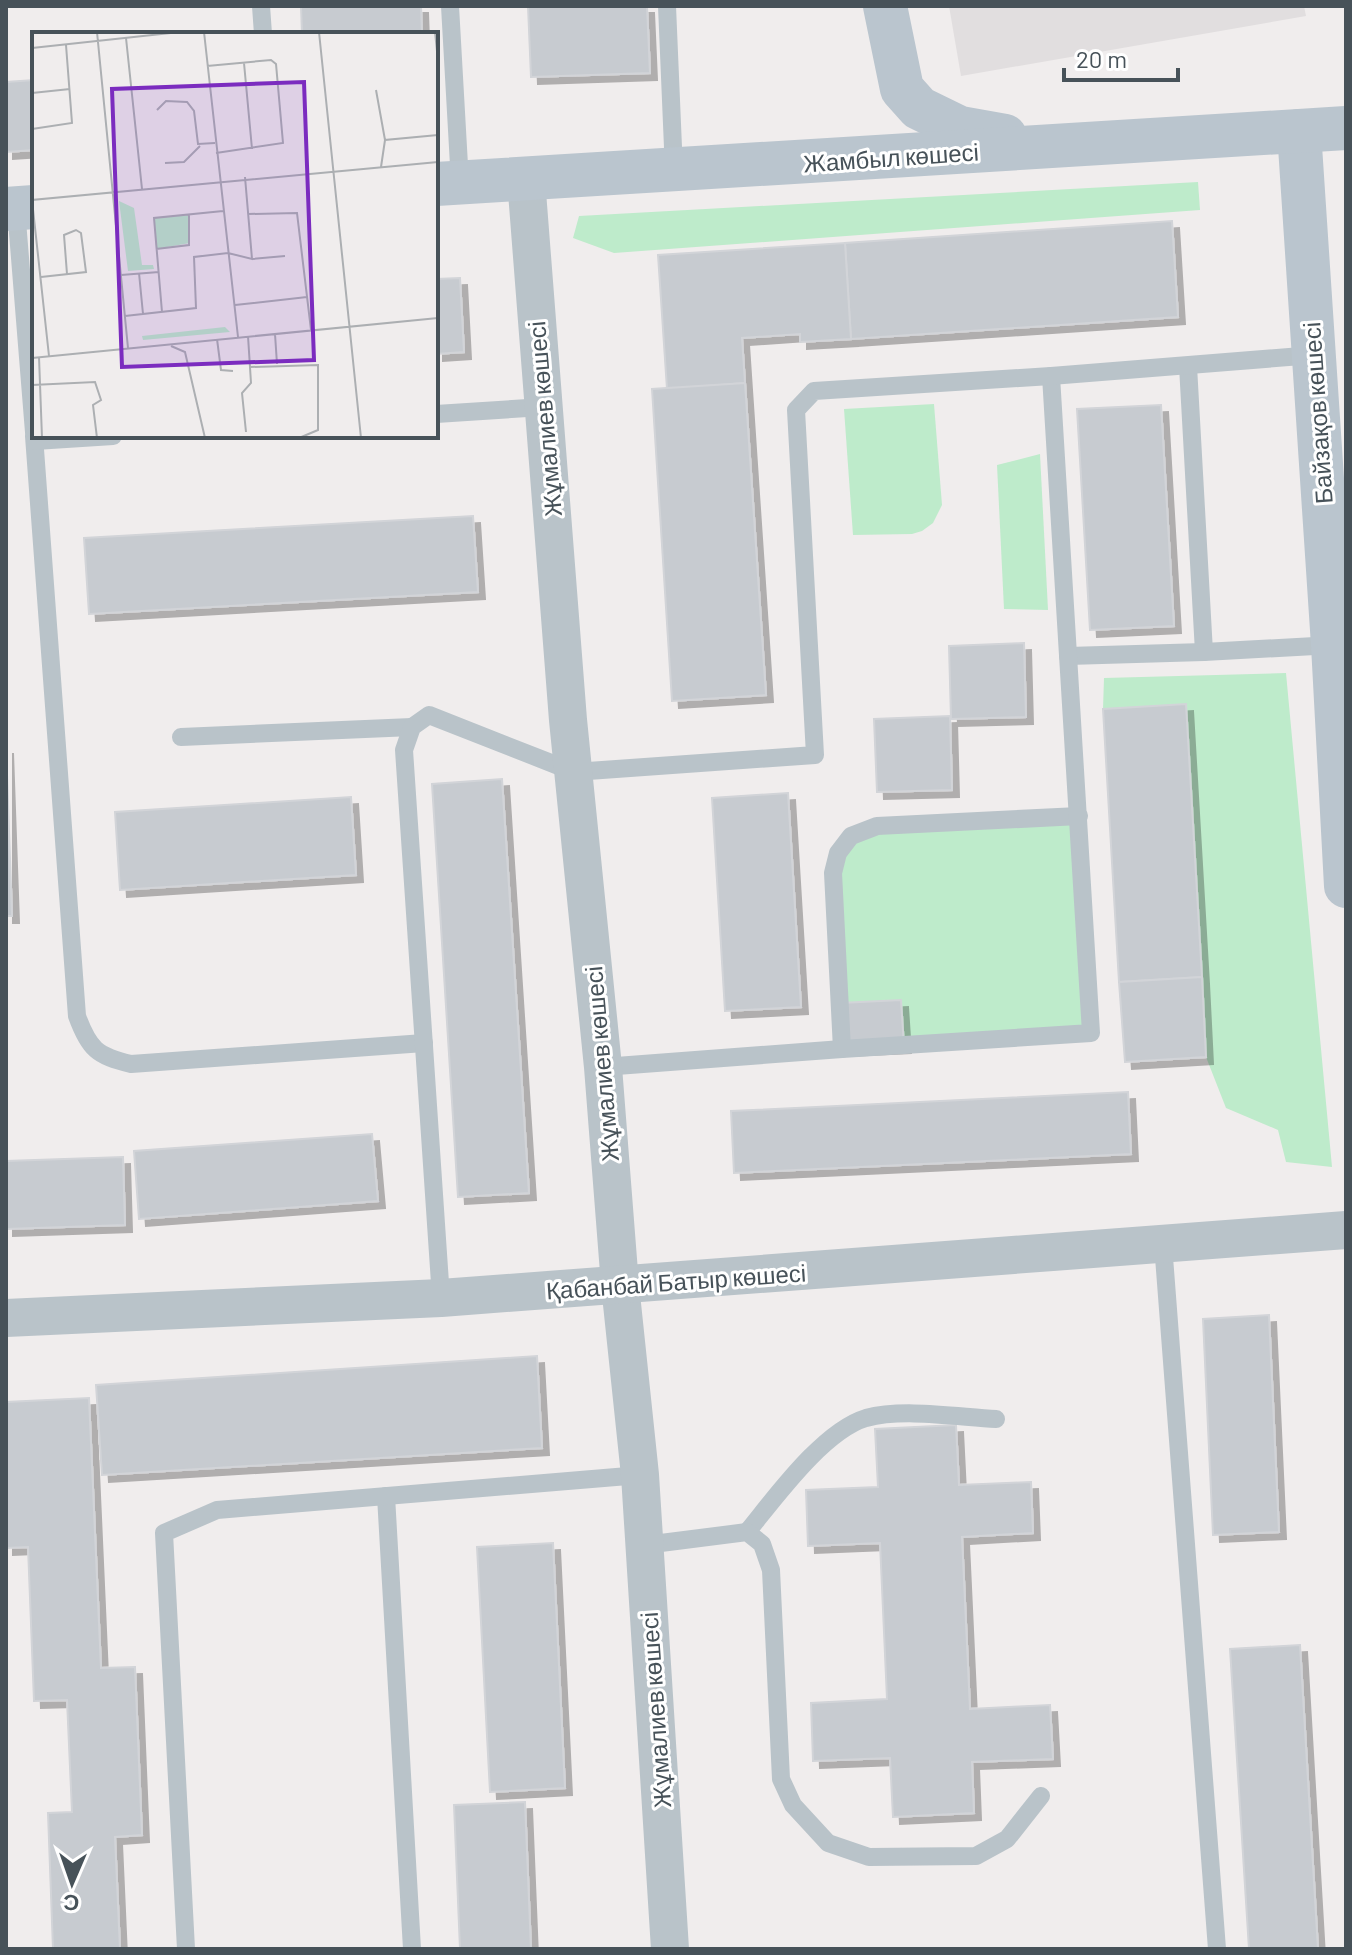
<svg xmlns="http://www.w3.org/2000/svg" width="1352" height="1955" viewBox="0 0 1352 1955" font-family="Barlow,sans-serif">
	<style>
		.education { fill: #e1dedf }
		.green { fill: #beebcb }
		.building { fill: #c7cbd0; stroke: #d2d4d8; stroke-width: 2; filter: url(#shadow) }
		.lines { fill: none; stroke-linecap: round; stroke-linejoin: round }
		.lane { stroke: #b9c3c9; stroke-width: 18 }
		.street { stroke: #b9c3c9; stroke-width: 38 }
		.secondary { stroke: #bac5ce; stroke-width: 44 }
		.labels { text-anchor: middle; dominant-baseline: central; stroke-width: 6; stroke-linejoin: round; paint-order: stroke }
		.street-label { font-size: 24px; fill: #475259; stroke: #fff }
		.inset-road { fill: none; stroke: #acafb2; stroke-width: 2 }
		.view { fill: #7b2cbf; fill-opacity: 0.15; stroke: #7b2cbf; stroke-width: 4 }
		.inset-edge { fill: none; stroke: #475259; stroke-width: 4 }
	</style>
	<defs>
		<filter id="shadow"><feDropShadow dx="7" dy="7" stdDeviation="0" flood-color="#0004"/></filter>
	</defs>
	<rect width="100%" height="100%" fill="#f0eded"/>
	<polygon class="education" points="949,6 1304,6 1306,16 961,76"/>
	<g class="green">
		<polygon points="1198,182 1200,210 614,253 573,238 579,216"/>
		<polygon points="934,404 942,505 933,523 922,531 912,534 853,535 844,409"/>
		<polygon points="1040,454 1048,610 1004,609 997,465"/>
		<polygon points="1286,673 1332,1167 1286,1162 1278,1130 1226,1108 1206,1057 1186,704 1103,709 1104,678"/>
		<polygon points="1079,816 1091,1033 842,1049 838,853 851,836"/>
	</g>
	<g class="building">
		<polygon points="301,6 421,6 422,34 302,34"/>
		<polygon points="528,6 647,6 650,73 531,77"/>
		<polygon points="34,80 34,150 6,152 6,82"/>
		<polygon points="1172,221 1178,317 851,339 845,243"/>
		<polygon points="845,243 851,339 800,342 800,334 742,338 745,383 667,389 658,255"/>
		<polygon points="460,278 464,352 436,354 436,279"/>
		<polygon points="745,383 766,695 672,701 652,389"/>
		<polygon points="1161,405 1174,626 1090,630 1077,409"/>
		<polygon points="473,516 478,592 89,614 84,538"/>
		<polygon points="1024,643 1026,717 951,719 949,646"/>
		<polygon points="1186,704 1202,977 1119,982 1103,709"/>
		<polygon points="950,716 952,790 877,792 874,719"/>
		<polygon points="6,746 12,916 6,916"/>
		<polygon points="502,779 529,1193 458,1197 432,784"/>
		<polygon points="788,793 801,1007 725,1011 712,798"/>
		<polygon points="351,797 356,875 120,890 115,812"/>
		<polygon points="1202,977 1206,1057 1125,1062 1119,982"/>
		<polygon points="901,1000 904,1046 842,1049 840,1003"/>
		<polygon points="1128,1092 1131,1154 734,1173 731,1111"/>
		<polygon points="372,1134 378,1201 139,1219 134,1151"/>
		<polygon points="123,1157 125,1225 6,1229 6,1161"/>
		<polygon points="1269,1315 1279,1532 1213,1535 1203,1319"/>
		<polygon points="537,1356 542,1448 102,1475 96,1385"/>
		<polygon points="89,1398 101,1668 135,1667 142,1835 115,1837 120,1949 53,1949 48,1813 72,1812 67,1700 34,1701 28,1547 6,1548 6,1402"/>
		<polygon points="956,1425 959,1485 1031,1482 1033,1533 962,1537 970,1709 1050,1705 1053,1759 972,1762 974,1813 893,1817 890,1758 813,1761 811,1703 887,1699 880,1543 808,1546 806,1490 878,1487 875,1429"/>
		<polygon points="553,1543 565,1788 490,1792 477,1547"/>
		<polygon points="1300,1645 1318,1949 1249,1949 1230,1649"/>
		<polygon points="525,1802 531,1949 460,1949 454,1805"/>
	</g>
	<g class="lines">
		<g class="lane">
			<polyline points="261,6 263,34"/>
			<polyline points="450,6 460,183"/>
			<polyline points="667,6 674,171"/>
			<polyline points="16,208 34,432"/>
			<polyline points="1188,366 1204,652"/>
			<polyline points="436,414 543,407"/>
			<path d="M34 436 77 1016C89 1049 97 1056 131 1064L424 1043"/>
			<polyline points="35,441 113,436"/>
			<polyline points="1068,656 1204,652 1333,645"/>
			<polyline points="181,737 412,727"/>
			<polyline points="842,1049 833,873 838,853 851,836 877,826 1079,816"/>
			<polyline points="603,1067 842,1049 1091,1033 1051,376"/>
			<polyline points="1163,1244 1217,1949"/>
			<polyline points="441,1298 404,750 412,727 429,715 574,772 815,755 796,410 814,391 1051,376 1314,355"/>
			<polyline points="386,1496 412,1949"/>
			<path d="M747 1532C775 1498 823 1431 866 1418 903 1408 958 1417 996 1419"/>
			<polyline points="645,1545 747,1532 762,1544 771,1570 781,1779 793,1805 828,1843 869,1857 976,1856 1007,1839 1041,1796"/>
			<polyline points="186,1949 164,1533 217,1510 640,1475"/>
		</g>
		<g class="street">
			<polyline points="526,179 568,720 603,1067 620,1285 640,1475 670,1949"/>
			<polyline points="6,1318 441,1298 1346,1230"/>
		</g>
		<g class="secondary">
			<polyline points="885,6 902,89 919,108 960,128 1005,136"/>
			<polyline points="1299,131 1333,645 1346,886"/>
			<polyline points="436,184 1346,128"/>
			<polyline points="6,209 34,207"/>
		</g>
	</g>
	<g class="labels">
		<g class="street-label">
			<text transform="translate(891 157) rotate(-4)">Жамбыл көшесі</text>
			<text transform="translate(1317 413) rotate(-94)">Байзақов көшесі</text>
			<text transform="translate(544 419) rotate(-95)">Жұмалиев көшесі</text>
			<text transform="translate(601 1064) rotate(-95)">Жұмалиев көшесі</text>
			<text transform="translate(676 1281) rotate(-4)">Қабанбай Батыр көшесі</text>
			<text transform="translate(655 1710) rotate(-94)">Жұмалиев көшесі</text>
		</g>
	</g>
	<g transform="translate(32 32)">
		<rect width="406" height="406" fill="#f0eded"/>
		<path d="M87 169 102 176 110 233H121L122 237 96 239ZM157 183 158 211 124 217 122 186ZM193 295 198 300 111 308 110 304Z" fill="#beebcb"/>
		<path class="inset-road" d="M65 0 96 316M172 0 206 305M287 0 329 406M403 0 406 29M94 6 110 157M0 16 148 0M212 31 220 117M175 34 239 28 244 32 251 111 184 121M344 58 353 108M0 61 38 57M125 78 134 69 155 70 162 79 166 112 183 111M0 97 40 91 34 13M133 131 152 130 168 114M349 135 353 108 406 103M216 182 265 181 279 298M124 217 157 213V183M220 227 253 224M107 241 111 282M89 243 127 240M9 245 54 240 49 201 44 198 32 203 35 242M203 273 275 265M130 280 122 186 191 179M93 284 164 276 162 225 196 221 220 227 213 145M243 302 245 332M185 307 189 338 201 339M139 314 153 320 173 406M17 324 0 168 406 130M7 325 10 406M0 326 406 286M218 335 286 333V398L267 406M0 353 63 350 69 368 61 373 65 406M214 400 210 361 219 351 216 304"/>
		<path class="view" d="M272 50 282 328 90 335 80 57Z"/>
		<rect width="406" height="406" class="inset-edge"/>
	</g>
	<rect width="1352" height="1955" fill="none" stroke="#475259" stroke-width="16"/>
	<g transform="translate(72 1883) rotate(182)" stroke="#ffffff" stroke-width="6" paint-order="stroke">
	<path d="M0-6L14 30L0 20L-14 30Z" fill="#475259"/>
	<text y="-12" font-size="22" font-weight="bold" text-anchor="middle" fill="#475259">С</text>
	</g>
	<path d="M1064 68v12h114v-12" fill="none" stroke="#475259" stroke-width="4"/>
	<text x="1076" y="68" font-size="24" fill="#475259" stroke="#ffffff" stroke-width="6" paint-order="stroke">20 m</text>
</svg>
